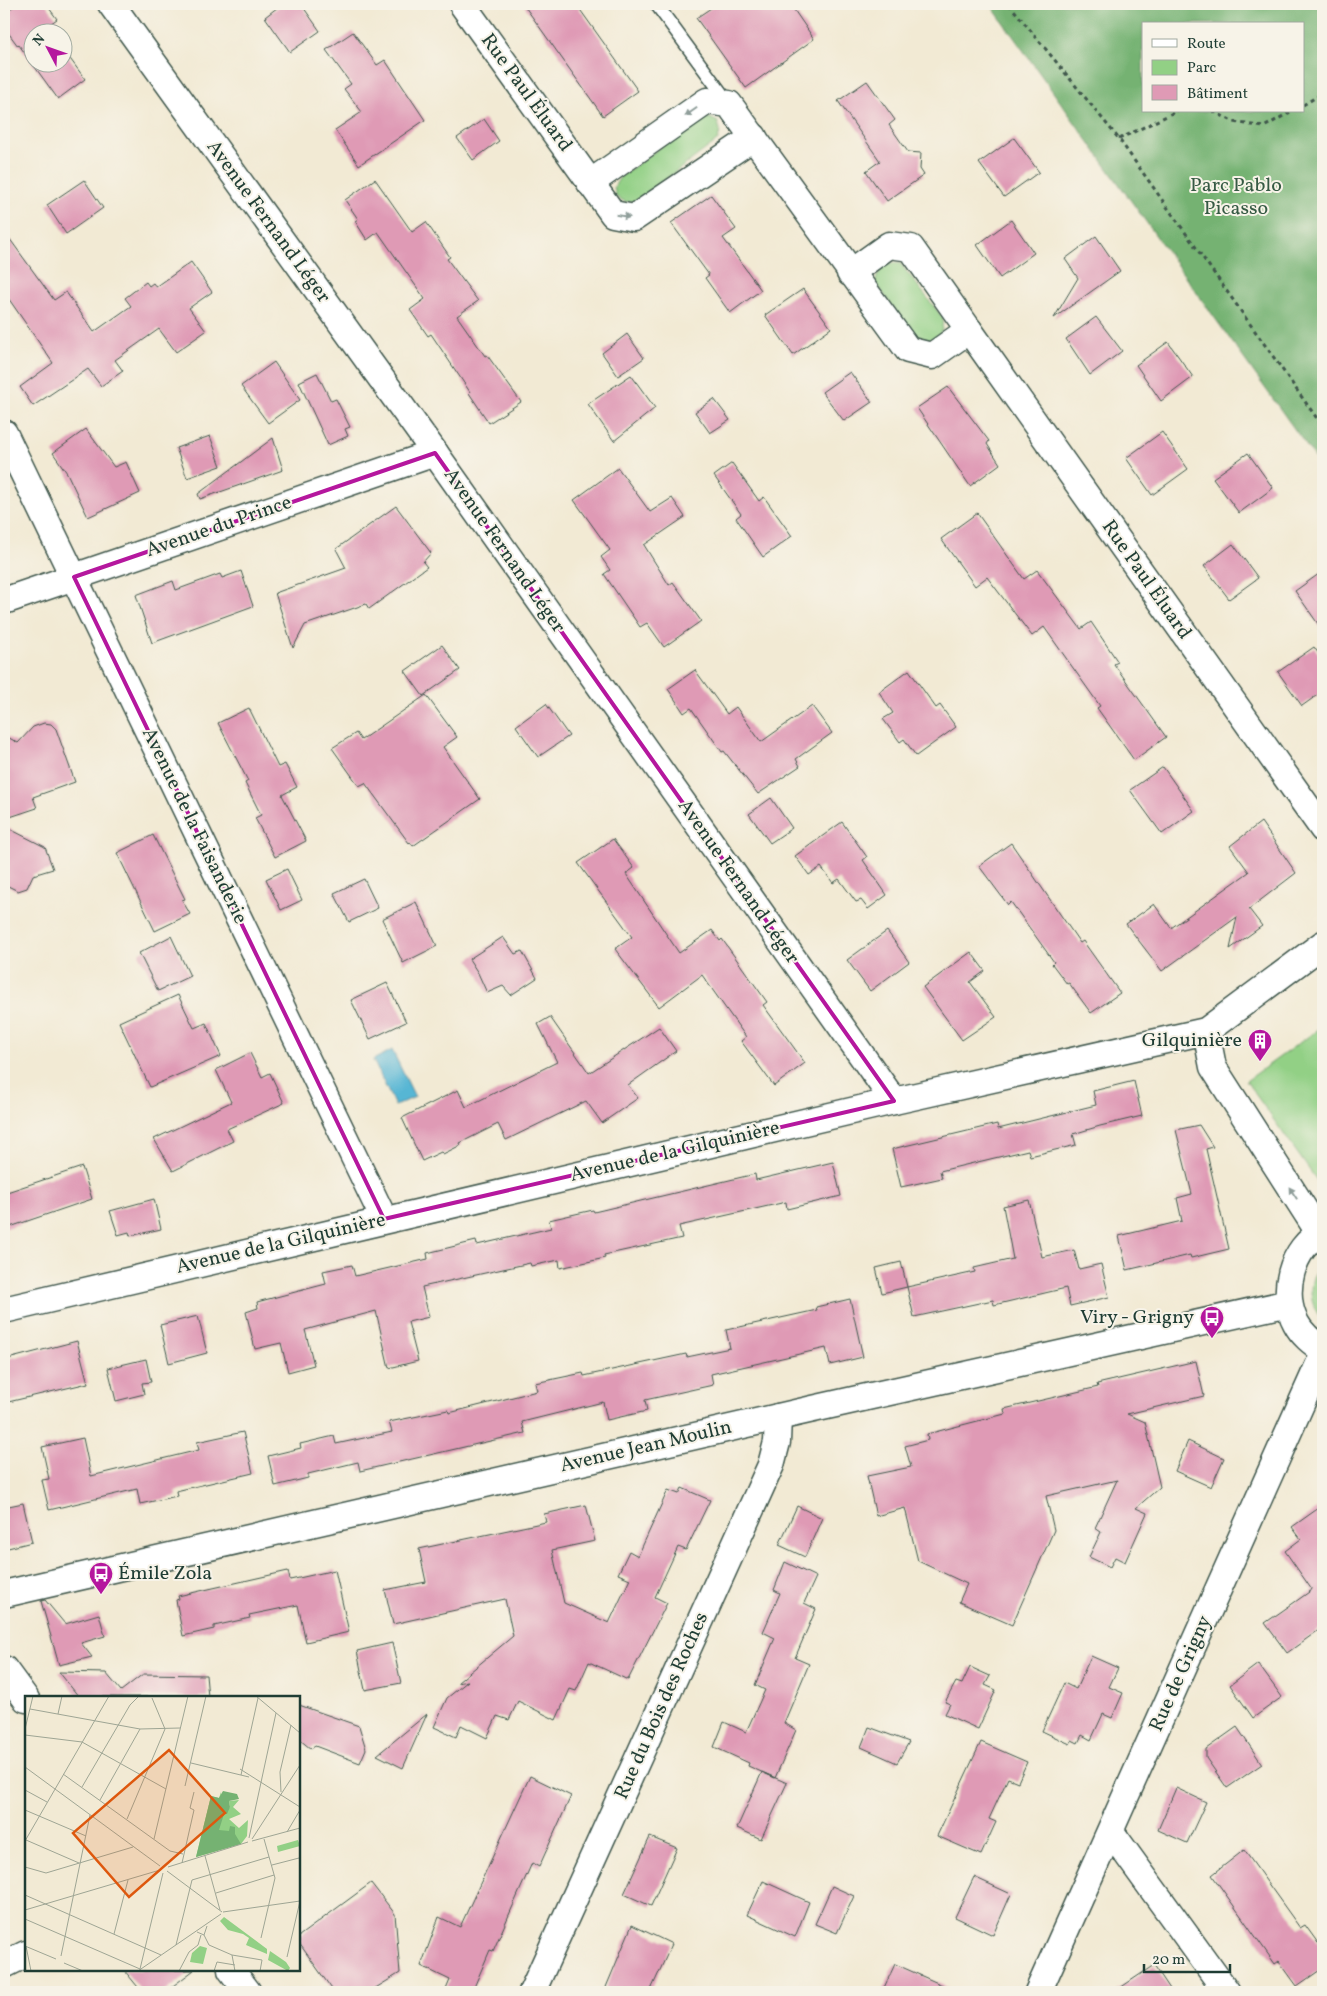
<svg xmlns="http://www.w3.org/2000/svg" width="1327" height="1996" viewBox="0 0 1327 1996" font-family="Vollkorn,serif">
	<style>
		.green { fill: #92d085; stroke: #58865c }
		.forest { fill: #75b272; stroke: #4a7853; fill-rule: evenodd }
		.water { fill: #56b6d4; stroke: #3a7a84 }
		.building { fill: #df9ab5 }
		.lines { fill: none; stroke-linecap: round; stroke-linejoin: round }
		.service-casing { stroke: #3f574c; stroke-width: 15 }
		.minor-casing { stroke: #3f574c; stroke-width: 29 }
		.path { stroke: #3f574c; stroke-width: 3; stroke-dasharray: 4 4; stroke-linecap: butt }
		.service { stroke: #fff; stroke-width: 12 }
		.minor { stroke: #fff; stroke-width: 26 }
		.oneway { fill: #8f9e9a }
		.marked { fill: none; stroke: #b5179e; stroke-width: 4; stroke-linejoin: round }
		.labels { text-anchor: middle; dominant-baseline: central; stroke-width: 4; stroke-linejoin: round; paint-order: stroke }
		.street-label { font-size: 20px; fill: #1f3d34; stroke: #f7f3e8 }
		.park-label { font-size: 20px; fill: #365a44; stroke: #f7f3e8 }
		.poi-label { font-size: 20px; fill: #1f3d34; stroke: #f7f3e8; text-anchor: end }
		.inset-road { fill: none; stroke: #9ea594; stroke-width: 1 }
		.view { fill: #de580e; fill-opacity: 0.15; stroke: #de580e; stroke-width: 2.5 }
		.inset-edge { fill: none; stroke: #1f3d34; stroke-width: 2.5 }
	</style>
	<rect width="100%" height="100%" fill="#f7f3e8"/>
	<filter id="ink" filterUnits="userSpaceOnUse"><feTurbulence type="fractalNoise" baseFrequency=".02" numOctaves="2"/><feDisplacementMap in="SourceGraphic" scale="10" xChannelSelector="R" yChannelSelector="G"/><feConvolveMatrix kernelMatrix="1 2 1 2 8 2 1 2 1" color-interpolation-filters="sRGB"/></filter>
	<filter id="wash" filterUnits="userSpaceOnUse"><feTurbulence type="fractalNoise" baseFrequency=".0096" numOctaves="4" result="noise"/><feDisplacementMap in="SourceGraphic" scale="20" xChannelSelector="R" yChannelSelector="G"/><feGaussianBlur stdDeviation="1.12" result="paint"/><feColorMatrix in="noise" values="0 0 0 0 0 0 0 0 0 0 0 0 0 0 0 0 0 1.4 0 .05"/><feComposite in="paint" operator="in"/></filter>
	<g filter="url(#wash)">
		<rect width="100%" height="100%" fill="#f2ead4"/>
		<g class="green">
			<polygon points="701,117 710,118 718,122 720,131 718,140 637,201 626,202 616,197 614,187 620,177"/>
			<polygon points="891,263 900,263 943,318 942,329 937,339 926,341 917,340 875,282 882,265"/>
			<polygon points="1323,1026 1323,1179 1318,1182 1246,1081"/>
			<path d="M1323 1258V1321C1306 1301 1308 1279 1323 1258Z"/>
		</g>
		<path class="forest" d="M990 4H1323V469ZM1143 24H1303V111H1143Z"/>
		<polygon class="water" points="392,1050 415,1097 395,1106 373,1060"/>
		<g id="blocks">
			<g class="building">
				<polygon points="17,4 46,4 57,19 47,26 51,32 32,32 32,62 62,62 62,48 85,79 58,99 19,45 18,46 4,27 4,13"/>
				<polygon points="282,4 301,4 320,31 290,52 265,17"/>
				<polygon points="523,4 576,4 638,91 603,116"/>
				<polygon points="717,4 790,4 814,39 746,88 696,18"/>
				<polygon points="353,32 377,65 385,60 425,120 359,165 335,130 362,112 344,89 351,84 326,50"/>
				<polygon points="867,81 895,120 889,125 908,152 921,153 920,169 924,175 887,201 866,171 880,161 838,101"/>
				<polygon points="484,119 499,141 473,160 457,138"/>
				<polygon points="1014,138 1039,172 1004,197 979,163"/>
				<polygon points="375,179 412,232 426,222 450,257 447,259 478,301 457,316 485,356 487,355 521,402 489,423 469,393 470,392 431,334 428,336 410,310 425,299 378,232 367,240 355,221 358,219 345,200"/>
				<polygon points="84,180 103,208 66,234 47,205"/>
				<polygon points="711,195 736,229 723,238 761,290 730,313 705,278 709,275 671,223"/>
				<polygon points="1011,220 1034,253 1000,278 977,245"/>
				<polygon points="4,231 54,300 66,292 94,332 131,306 125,298 146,282 149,286 153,283 156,287 191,262 212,292 189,308 206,331 176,352 159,329 115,360 123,371 101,386 88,369 33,406 20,387 53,363 4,292"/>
				<polygon points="1096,236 1120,271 1054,318 1078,278 1065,259"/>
				<polygon points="803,289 831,328 793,355 765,315"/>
				<polygon points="1096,317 1122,351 1090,375 1066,339"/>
				<polygon points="627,334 644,358 618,376 602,353"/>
				<polygon points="1168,342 1193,377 1161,401 1136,365"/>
				<polygon points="274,362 300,400 268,423 241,386"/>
				<polygon points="850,372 872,402 844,421 822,392"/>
				<polygon points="317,373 331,401 336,399 350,427 345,429 348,436 328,445 299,382"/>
				<polygon points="631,375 655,408 614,441 588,404"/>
				<polygon points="948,387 989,441 987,444 1000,464 970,486 917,408"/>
				<polygon points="714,399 730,420 710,433 695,412"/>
				<polygon points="86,429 114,467 126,462 140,493 88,517 67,473 53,453"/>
				<polygon points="1162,432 1188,469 1152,495 1126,458"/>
				<polygon points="210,436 221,466 187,478 176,448"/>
				<polygon points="273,438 283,470 200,499 198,494"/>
				<polygon points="1248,453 1273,488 1239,513 1213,478"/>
				<polygon points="732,463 759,501 764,497 792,536 763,557 736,518 741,514 714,476"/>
				<polygon points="618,468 650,512 672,498 685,517 644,545 669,585 673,582 701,621 664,647 647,623 640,627 604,574 610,570 601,557 610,550 574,500"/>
				<polygon points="396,506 431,553 423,562 427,567 369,609 366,604 305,625 293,648 275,593 346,568 336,549"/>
				<polygon points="977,513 1024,579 1037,570 1081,629 1091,622 1118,662 1114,664 1166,737 1134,760 1097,708 1100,706 1044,627 1032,636 987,577 975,586 941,539"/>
				<polygon points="1233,544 1258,578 1229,599 1204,566"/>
				<polygon points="241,571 253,606 152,643 136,595 173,581 176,590 220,574 222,578"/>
				<polygon points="1323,571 1323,631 1295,591"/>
				<polygon points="442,645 460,670 423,696 405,671"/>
				<polygon points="1314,647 1323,660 1323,691 1302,706 1278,672"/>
				<polygon points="695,670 727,714 736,707 761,742 812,706 832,733 796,759 800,766 758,794 724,751 722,752 691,708 684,713 668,689"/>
				<polygon points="909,670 936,708 940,705 956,727 916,756 904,739 900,742 883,719 893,713 879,692"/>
				<polygon points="426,695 457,737 443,747 480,799 413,846 410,842 409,843 365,783 359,786 332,748 356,733 361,740"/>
				<polygon points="546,704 569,736 538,757 516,726"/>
				<polygon points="249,708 278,767 285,764 297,787 282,795 306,841 275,857 255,818 261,815 245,783 248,781 218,723"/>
				<polygon points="44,723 51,724 56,729 75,782 33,797 37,808 4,819 4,735 18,743 33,727"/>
				<polygon points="1163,767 1194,811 1162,834 1130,790"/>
				<polygon points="771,798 792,828 770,843 749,814"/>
				<polygon points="842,822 867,857 863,860 887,895 868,909 861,900 856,902 839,879 833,883 821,867 809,875 795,856"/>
				<polygon points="1261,822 1296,873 1249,909 1262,926 1230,949 1237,917 1162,971 1126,924 1154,904 1171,928 1249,872 1230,846"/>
				<polygon points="4,826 45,847 53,869 33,875 27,888 18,891 4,884"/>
				<polygon points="153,835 185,899 182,900 190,914 155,931 117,853"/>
				<polygon points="613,839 634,868 626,874 679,953 712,930 720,941 722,939 767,1002 763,1005 805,1063 774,1086 741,1041 746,1037 702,975 659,1007 615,949 632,937 578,863"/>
				<polygon points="1011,843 1080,943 1083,941 1120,993 1091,1013 1069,983 1067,984 1052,964 1054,962 1011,902 1008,905 979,866"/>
				<polygon points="287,869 302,900 281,910 266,879"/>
				<polygon points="364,879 378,908 349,922 334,893"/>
				<polygon points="416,902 437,946 403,963 382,919"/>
				<polygon points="887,931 909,962 870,991 847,960"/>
				<polygon points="171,936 190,976 158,991 139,953"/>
				<polygon points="503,937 515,954 522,951 537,978 511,995 503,986 487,993 478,973 469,959"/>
				<polygon points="971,952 985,971 970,982 996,1017 962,1040 923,987"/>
				<polygon points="387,983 406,1022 370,1039 351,1000"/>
				<polygon points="178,995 194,1028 206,1023 221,1056 150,1087 119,1022"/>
				<polygon points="550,1017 589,1073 659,1027 676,1051 628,1085 638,1098 602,1123 586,1101 506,1140 498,1124 460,1143 461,1145 443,1154 441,1152 422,1161 402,1118 458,1090 466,1107 557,1062 538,1024"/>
				<polygon points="250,1053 262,1077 270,1073 284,1103 227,1129 233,1141 173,1171 154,1139 231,1102 216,1070"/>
				<polygon points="1134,1081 1142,1116 1100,1126 1073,1134 1076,1145 1030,1156 1028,1150 940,1171 942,1178 901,1187 892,1149 997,1124 998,1129 1096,1105 1093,1091"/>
				<polygon points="1199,1125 1213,1147 1206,1149 1229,1249 1191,1258 1190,1255 1127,1270 1119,1236 1182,1221 1177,1198 1192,1194 1176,1130"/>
				<polygon points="833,1162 841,1196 787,1209 786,1202 679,1226 682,1238 604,1255 605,1258 560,1268 559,1260 531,1266 530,1263 422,1287 429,1317 408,1322 418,1361 389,1368 376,1311 305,1330 314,1365 288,1372 281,1343 255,1349 246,1312 258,1308 257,1302 326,1284 323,1271 352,1265 355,1276 428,1259 427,1253 476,1241 477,1245 551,1228 549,1220 593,1210 594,1212 755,1174 756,1180"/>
				<polygon points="82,1167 92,1199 4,1229 4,1193"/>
				<polygon points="154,1199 161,1229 130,1236 129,1232 118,1235 110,1211"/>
				<polygon points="1029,1200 1042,1257 1074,1250 1079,1269 1101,1264 1109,1297 1070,1306 1066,1288 994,1305 993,1300 914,1317 907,1287 975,1272 974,1268 1013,1259 1003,1206"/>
				<polygon points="901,1262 907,1287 882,1293 876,1268"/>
				<polygon points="850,1299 863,1357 830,1365 826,1348 711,1374 713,1385 645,1400 647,1411 607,1420 603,1402 522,1422 525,1433 360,1471 358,1462 308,1474 308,1478 275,1486 268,1456 301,1448 300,1444 334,1436 336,1444 392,1432 389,1422 448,1410 449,1413 537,1391 535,1383 583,1373 584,1376 686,1354 687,1357 730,1348 726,1330 817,1310 816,1307"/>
				<polygon points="198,1316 207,1353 169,1363 160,1325"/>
				<polygon points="77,1341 88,1383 4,1403 4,1360"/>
				<polygon points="146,1359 151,1382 142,1383 144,1394 116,1401 108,1368"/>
				<polygon points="1196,1361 1204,1396 1127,1414 1145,1422 1160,1487 1136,1508 1147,1513 1125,1562 1115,1557 1110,1567 1089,1557 1101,1532 1095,1528 1117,1480 1046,1496 1054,1530 1012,1625 959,1602 967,1584 918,1561 905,1508 876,1516 867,1476 911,1467 905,1446 928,1440 927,1434 1005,1414 1004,1409 1098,1387 1097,1384"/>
				<polygon points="243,1432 253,1473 176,1491 177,1496 140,1504 137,1489 49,1510 42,1480 49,1479 42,1447 83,1438 91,1476 199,1450 197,1442"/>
				<polygon points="1188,1441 1224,1458 1211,1487 1175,1471"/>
				<polygon points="682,1488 710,1500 686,1550 678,1547 655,1597 667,1603 628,1680 589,1662 576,1691 570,1689 556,1720 518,1701 509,1720 497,1716 487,1738 461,1725 456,1737 434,1727 447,1698 468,1681 457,1683 513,1636 505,1599 393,1624 385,1590 426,1582 419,1549 546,1522 544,1514 586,1505 595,1541 552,1550 564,1603 609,1623 630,1579 618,1574 629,1551 638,1556 668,1490 679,1494"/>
				<polygon points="23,1503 32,1542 4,1549 4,1507"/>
				<polygon points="1323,1505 1323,1627 1287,1653 1265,1623 1312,1590 1285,1551 1301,1539 1292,1527"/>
				<polygon points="797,1506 822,1518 805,1557 779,1545"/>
				<polygon points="785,1562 816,1577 804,1603 816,1609 795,1658 809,1664 784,1723 796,1730 775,1778 748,1766 749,1763 714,1747 724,1722 746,1732 765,1690 755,1685 775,1638 763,1632 780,1593 774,1590"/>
				<polygon points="335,1570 349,1632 306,1642 298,1605 249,1615 250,1618 214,1626 214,1629 183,1636 176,1600 179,1599 178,1596 288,1571 290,1580"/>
				<polygon points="45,1600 65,1624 99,1614 105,1636 81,1643 92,1657 59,1665 41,1601"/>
				<polygon points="392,1643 401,1683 365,1690 357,1651"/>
				<polygon points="1091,1656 1118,1668 1109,1687 1123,1693 1112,1718 1103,1714 1091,1740 1082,1735 1078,1743 1072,1740 1070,1744 1042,1731 1064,1683 1076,1689"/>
				<polygon points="1258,1664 1282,1697 1253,1718 1230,1685"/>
				<polygon points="970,1667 990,1676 985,1685 996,1690 978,1729 945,1714 950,1704 945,1702 956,1682 962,1684"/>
				<polygon points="59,1672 106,1673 121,1691 143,1674 206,1675 208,1697 79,1697"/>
				<polygon points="299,1705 359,1726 366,1749 360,1763 315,1746 311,1749 299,1739"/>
				<polygon points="427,1714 403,1768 377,1755"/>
				<polygon points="869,1727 909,1742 897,1763 861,1747"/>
				<polygon points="1237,1727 1262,1764 1227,1788 1206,1758 1206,1749"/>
				<polygon points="981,1742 1027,1762 1018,1782 1008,1778 989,1819 996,1822 981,1855 937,1836"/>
				<polygon points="762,1772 787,1783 761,1839 737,1828"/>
				<polygon points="530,1776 571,1796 539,1867 532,1863 493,1951 490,1950 472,1992 445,1992 450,1980 421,1966 439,1917 460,1927"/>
				<polygon points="1176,1788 1206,1802 1187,1843 1158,1830"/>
				<polygon points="650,1837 677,1848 651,1906 624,1894"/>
				<polygon points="1244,1850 1300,1928 1305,1925 1323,1950 1323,1968 1297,1986 1279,1961 1275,1964 1212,1875"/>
				<polygon points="974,1877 1011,1894 993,1935 955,1917"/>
				<polygon points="763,1881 809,1902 795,1937 747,1915"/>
				<polygon points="371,1883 395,1914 400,1973 369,1992 334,1992 299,1943 299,1936"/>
				<polygon points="832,1886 854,1896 837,1933 815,1924"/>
				<polygon points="632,1925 672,1944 650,1992 604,1992"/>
				<polygon points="895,1964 958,1992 882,1992"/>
				<polygon points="1154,1965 1172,1992 1114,1992"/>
				<polygon points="124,1970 194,1970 165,1992 142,1992"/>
			</g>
		</g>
	</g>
	<g filter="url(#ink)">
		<use href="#blocks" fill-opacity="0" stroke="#3f574c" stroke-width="1"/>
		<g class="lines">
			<defs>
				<polyline id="service" points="656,4 728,102"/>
				<g id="minor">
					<polyline points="111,4 435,453 894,1101"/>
					<polyline points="462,4 613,214 634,218 754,137"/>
					<polyline points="590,183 707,101 729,104 908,350 932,356 969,330 1323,829"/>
					<polyline points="850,273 889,245 911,248 969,330"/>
					<polyline points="4,433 384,1219"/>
					<polyline points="4,601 435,453"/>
					<polyline points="1206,1031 1213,1067 1320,1234"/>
					<path d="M1323 1232C1291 1247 1280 1294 1296 1323 1302 1335 1313 1343 1323 1350"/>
					<polyline points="4,1310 894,1101 1206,1031 1323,944"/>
					<polyline points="4,1594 813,1409 1289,1303"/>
					<polyline points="4,1669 26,1699"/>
					<polyline points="1111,1832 1227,1992"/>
					<polyline points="4,1965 26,1954"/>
					<polyline points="231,1970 248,1992"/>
					<polyline points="532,1992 771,1465 777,1442 778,1417"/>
					<polyline points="1038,1992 1323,1355"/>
				</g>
			</defs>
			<use href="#service" class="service-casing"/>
			<use href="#minor" class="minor-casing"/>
			<g class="path">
				<polyline points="1009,4 1119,139 1323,427"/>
				<polyline points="1315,4 1323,14"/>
				<polyline points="1303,105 1323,93"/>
				<polyline points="1213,111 1234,122 1264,127 1292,111"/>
				<polyline points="1119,139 1177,111"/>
			</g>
			<use href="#service" class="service"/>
			<use href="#minor" class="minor"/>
		</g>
		<defs><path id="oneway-solid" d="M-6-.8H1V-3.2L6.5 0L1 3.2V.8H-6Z" transform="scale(1.25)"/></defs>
		<g class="oneway">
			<use href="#oneway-solid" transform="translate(691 112) rotate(145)"/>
			<use href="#oneway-solid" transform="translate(623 216) rotate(10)"/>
			<use href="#oneway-solid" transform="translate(1293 1193) rotate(-123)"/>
		</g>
	</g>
	<path class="marked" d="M435 453 894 1101 384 1219 74 577Z"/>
	<defs>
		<symbol id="building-pin" viewBox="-11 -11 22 30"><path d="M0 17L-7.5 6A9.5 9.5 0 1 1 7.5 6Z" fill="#b5179e" stroke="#f7f3e8"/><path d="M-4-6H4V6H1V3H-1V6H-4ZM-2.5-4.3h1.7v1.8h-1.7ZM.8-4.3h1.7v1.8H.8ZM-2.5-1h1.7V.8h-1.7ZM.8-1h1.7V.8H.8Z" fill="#fff"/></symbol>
		<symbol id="bus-pin" viewBox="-11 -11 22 30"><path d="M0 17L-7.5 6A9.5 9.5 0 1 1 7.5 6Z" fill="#b5179e" stroke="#f7f3e8"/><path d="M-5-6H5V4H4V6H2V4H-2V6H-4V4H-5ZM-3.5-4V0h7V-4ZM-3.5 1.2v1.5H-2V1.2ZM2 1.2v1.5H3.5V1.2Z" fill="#fff"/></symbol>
	</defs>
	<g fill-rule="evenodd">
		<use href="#building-pin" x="1246" y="1027" width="28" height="38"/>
		<use href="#bus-pin" x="1198" y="1304" width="28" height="38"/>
		<use href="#bus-pin" x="87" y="1560" width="28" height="38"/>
	</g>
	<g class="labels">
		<g class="street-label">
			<text transform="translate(526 93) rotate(54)">Rue Paul Éluard</text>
			<text transform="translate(268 222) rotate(54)">Avenue Fernand Léger</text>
			<text transform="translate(219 527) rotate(-19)">Avenue du Prince</text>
			<text transform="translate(504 551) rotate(55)">Avenue Fernand Léger</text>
			<text transform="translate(1146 580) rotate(55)">Rue Paul Éluard</text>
			<text transform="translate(194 826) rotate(64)">Avenue de la Faisanderie</text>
			<text transform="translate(738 882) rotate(55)">Avenue Fernand Léger</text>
			<text transform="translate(675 1152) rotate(-13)">Avenue de la Gilquinière</text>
			<text transform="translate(281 1244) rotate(-13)">Avenue de la Gilquinière</text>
			<text transform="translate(646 1447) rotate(-13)">Avenue Jean Moulin</text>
			<text transform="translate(1181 1674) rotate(-66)">Rue de Grigny</text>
			<text transform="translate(662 1706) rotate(-66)">Rue du Bois des Roches</text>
		</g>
		<g class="park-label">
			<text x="1236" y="186">Parc Pablo<tspan x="1236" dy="23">Picasso</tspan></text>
		</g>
		<g class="poi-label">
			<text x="1242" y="1041">Gilquinière</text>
			<text x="1194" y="1318">Viry - Grigny</text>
			<text x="118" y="1574" text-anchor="start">Émile Zola</text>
		</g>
	</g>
	<g transform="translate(25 1696)">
		<rect width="275" height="275" fill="#f2ead4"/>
		<path d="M196 96 199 117 205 111 204 105 214 104 208 111 216 118 204 123 214 132 223 124 222 140 216 148 171 161 186 100 194 102ZM273 144 275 150 253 156 252 150ZM199 221 242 253V258L221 249 224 242 218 238 203 234 195 225ZM175 250 182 252 178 268 165 266 167 257ZM245 255 261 266 265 272 263 275 243 264Z" fill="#92d085"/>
		<path d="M198 95 212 98 214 103 204 105 205 111 202 118H199L194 134 204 135 205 130 210 131V138L216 148 171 161 186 100 194 102Z" fill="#75b272"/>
		<path class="inset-road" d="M231 0 275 37M5 13 115 33 155 32M33 18 37 0M0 33 8 0M0 39 57 46 141 93M166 67 224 81M0 71 135 170M215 73 275 111M38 78 145 155 158 158M216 79 233 2M160 90 181 0M57 91 105 9 114 0M0 94 22 106M256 96 255 76 266 29M75 104 115 33M0 114 61 140M102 123 140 33 127 2M262 136 275 114M224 142 251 17M129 143 163 0M227 143 275 69M1 144 54 167M0 145 84 0M227 145 275 132M180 160 195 214M157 167 169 114 165 112 169 96M247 169 274 162M0 171 21 177 108 151M143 171 223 146M142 175 197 216M191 197 249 179M0 199 136 259M0 214 135 174M198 216 275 205M0 223 115 273 138 177M172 236 179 239 182 230M89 238 103 184M179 239 184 249 207 259 210 275M236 242 250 182 239 143M151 249 167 184 244 161M0 250 31 263M1 250 6 275M207 259 237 264 235 275M36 260 65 119M262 261 275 205M39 267 58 275M113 275 196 218M154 275 164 256 173 249 176 239M189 275 192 266 210 269"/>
		<path class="view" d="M144 54 200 117 104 201 48 137Z"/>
		<rect width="275" height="275" class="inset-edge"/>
	</g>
	<rect width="1327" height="1996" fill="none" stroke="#f7f3e8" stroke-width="20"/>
	<rect x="1142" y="22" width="162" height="90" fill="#f7f3e8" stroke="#a1aaa0"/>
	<rect x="1152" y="39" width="25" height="8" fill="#ffffff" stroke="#a1aaa0"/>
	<text x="1187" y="48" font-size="15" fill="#1f3d34">Route</text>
	<rect x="1152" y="60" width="25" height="15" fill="#92d085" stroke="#a1aaa0"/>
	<text x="1187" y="72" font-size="15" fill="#1f3d34">Parc</text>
	<rect x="1152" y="85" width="25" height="15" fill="#df9ab5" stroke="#a1aaa0"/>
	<text x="1187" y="98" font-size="15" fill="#1f3d34">Bâtiment</text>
	<g transform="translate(48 48) rotate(311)"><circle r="24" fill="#f7f3e8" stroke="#a1aaa0"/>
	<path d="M0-4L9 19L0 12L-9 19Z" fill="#b5179e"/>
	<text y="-8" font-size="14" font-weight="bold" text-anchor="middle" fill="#1f3d34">N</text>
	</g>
	<path d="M1144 1964v8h86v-8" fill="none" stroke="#1f3d34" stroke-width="2.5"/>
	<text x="1152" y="1964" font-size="15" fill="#1f3d34" stroke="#f7f3e8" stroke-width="4" paint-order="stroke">20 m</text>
</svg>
